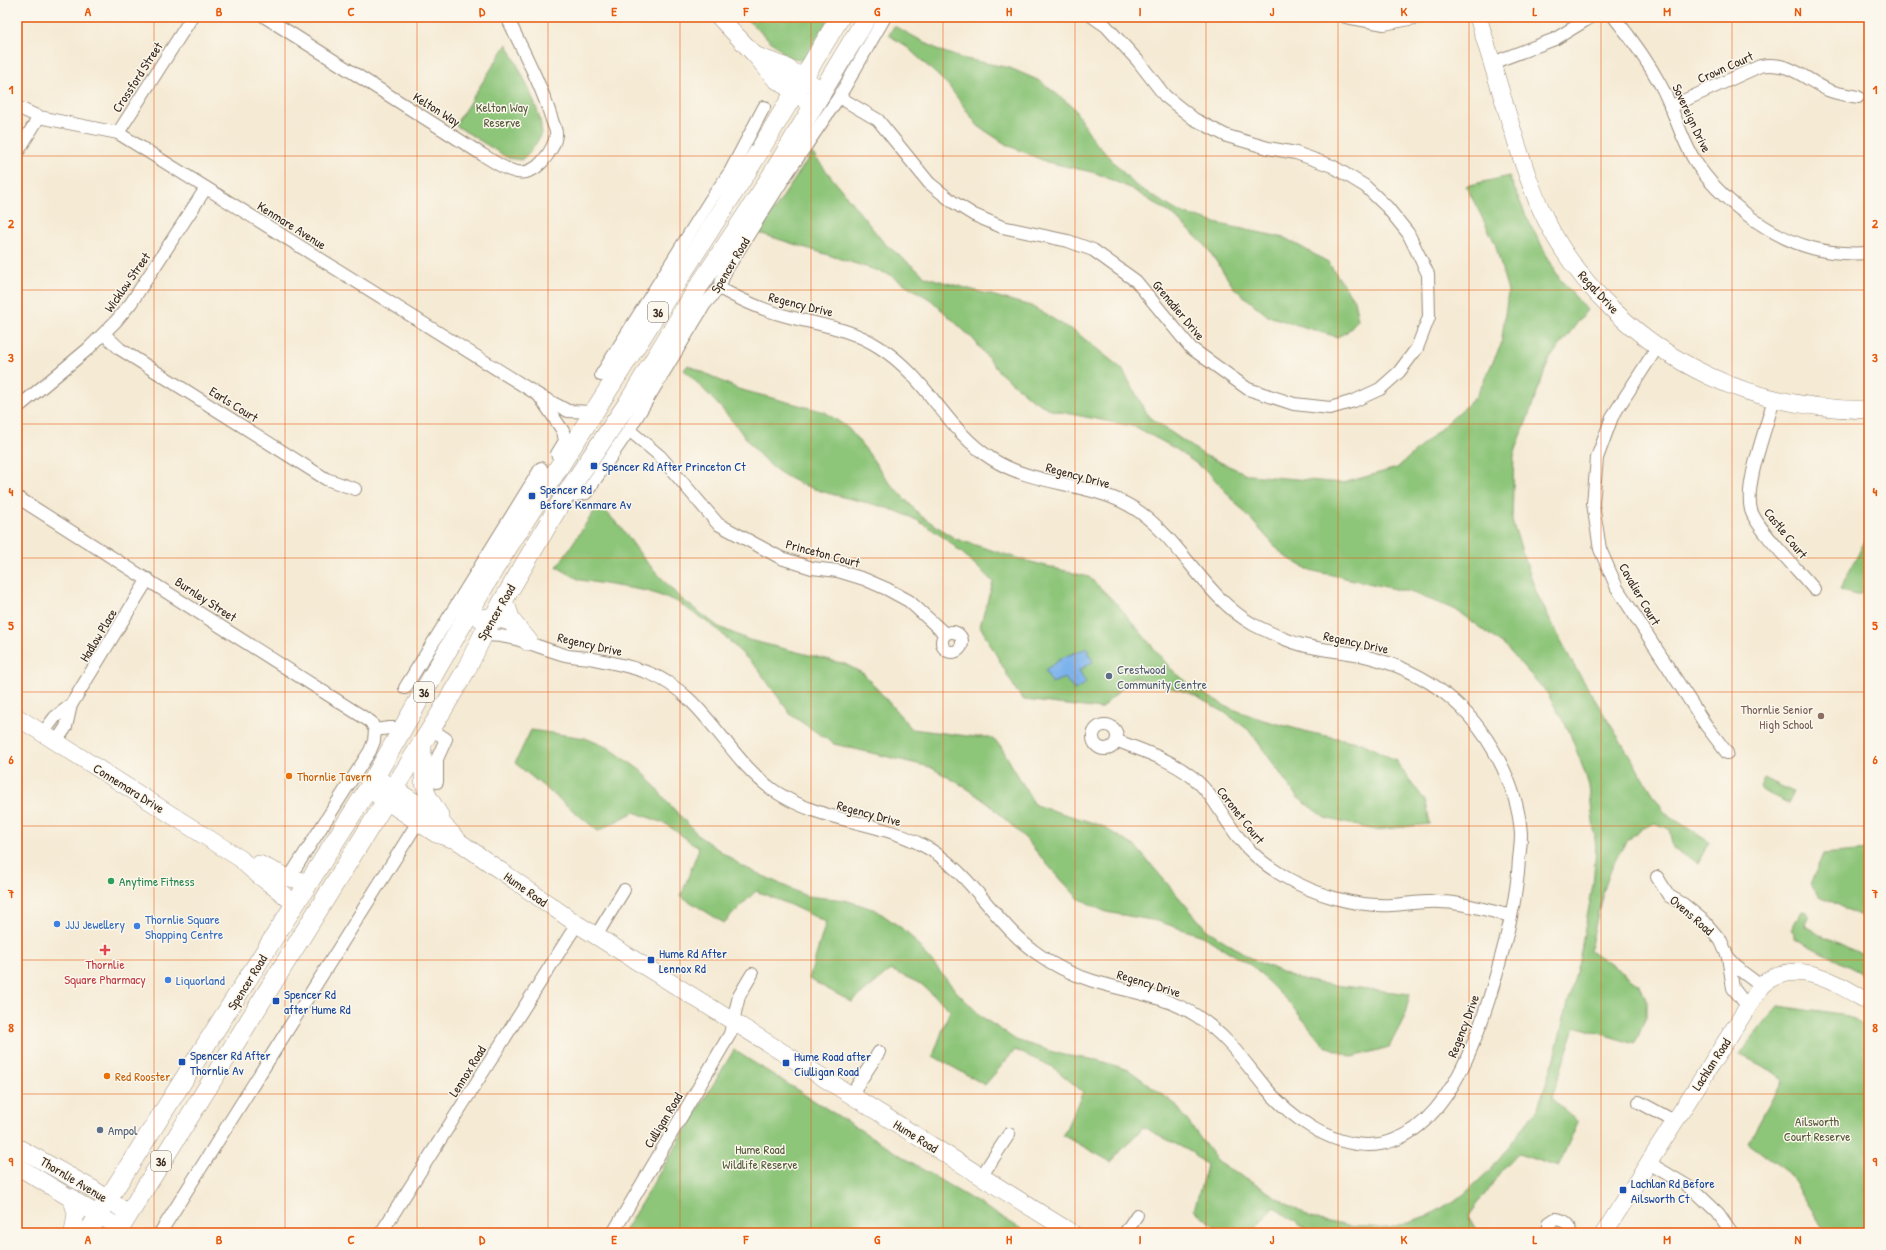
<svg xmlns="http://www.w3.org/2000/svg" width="1886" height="1250" viewBox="0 0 1886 1250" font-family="'Patrick Hand',sans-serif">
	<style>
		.green { fill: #8dc579; stroke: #64784c }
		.water { fill: #7db3ec; stroke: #5c6e85 }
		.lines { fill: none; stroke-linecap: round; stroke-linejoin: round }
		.street-casing { stroke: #988a79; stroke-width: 14 }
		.secondary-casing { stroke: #988a79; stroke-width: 18 }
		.primary-casing { stroke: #988a79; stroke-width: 20 }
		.street { stroke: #fff; stroke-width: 12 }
		.secondary { stroke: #fff; stroke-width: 17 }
		.primary { stroke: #fff; stroke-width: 19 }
		.grid { fill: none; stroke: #e8590c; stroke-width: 1; stroke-opacity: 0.55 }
		.transit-dot { fill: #1a4fb4; stroke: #fbf7ec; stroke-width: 1.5 }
		.service-dot { fill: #5c6f8a; stroke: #fbf7ec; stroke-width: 1.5 }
		.education-dot { fill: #8d6e63; stroke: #fbf7ec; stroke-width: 1.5 }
		.food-dot { fill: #e8710a; stroke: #fbf7ec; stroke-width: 1.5 }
		.leisure-dot { fill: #2e9e5b; stroke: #fbf7ec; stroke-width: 1.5 }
		.shop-dot { fill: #3f7fe0; stroke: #fbf7ec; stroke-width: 1.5 }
		.health-dot { fill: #e0444e; stroke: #fbf7ec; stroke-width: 1.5 }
		.labels { text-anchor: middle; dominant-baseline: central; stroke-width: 3; stroke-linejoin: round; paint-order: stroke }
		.shield { fill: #fbf7ec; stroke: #75685c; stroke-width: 1 }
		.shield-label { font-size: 12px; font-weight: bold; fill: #3b2a1e }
		.street-label { font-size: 13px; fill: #3b2a1e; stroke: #fbf7ec }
		.park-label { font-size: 13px; fill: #545839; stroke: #fbf7ec }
		.transit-label { font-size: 13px; fill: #164399; stroke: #fbf7ec; text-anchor: start }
		.service-label { font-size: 13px; fill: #4e5e75; stroke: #fbf7ec; text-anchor: start }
		.education-label { font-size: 13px; fill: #785e54; stroke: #fbf7ec; text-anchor: end }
		.food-label { font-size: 13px; fill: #c56008; stroke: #fbf7ec; text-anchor: start }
		.leisure-label { font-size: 13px; fill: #27864d; stroke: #fbf7ec; text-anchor: start }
		.shop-label { font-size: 13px; fill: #366cbe; stroke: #fbf7ec; text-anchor: start }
		.health-label { font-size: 13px; fill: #be3a42; stroke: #fbf7ec }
		.neatline { fill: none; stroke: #e8590c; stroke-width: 1.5 }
		.grid-label { font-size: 13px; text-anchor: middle; font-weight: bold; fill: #e8590c }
	</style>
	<rect width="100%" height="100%" fill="#fbf7ec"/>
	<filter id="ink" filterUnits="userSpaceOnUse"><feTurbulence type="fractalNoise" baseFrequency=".025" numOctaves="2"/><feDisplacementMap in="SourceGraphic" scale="8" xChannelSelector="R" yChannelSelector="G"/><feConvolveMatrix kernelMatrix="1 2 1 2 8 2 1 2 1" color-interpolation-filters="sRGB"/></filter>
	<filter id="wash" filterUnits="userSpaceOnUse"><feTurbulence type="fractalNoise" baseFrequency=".012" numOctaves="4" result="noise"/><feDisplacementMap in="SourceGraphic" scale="16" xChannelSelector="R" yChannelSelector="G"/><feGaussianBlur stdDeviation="0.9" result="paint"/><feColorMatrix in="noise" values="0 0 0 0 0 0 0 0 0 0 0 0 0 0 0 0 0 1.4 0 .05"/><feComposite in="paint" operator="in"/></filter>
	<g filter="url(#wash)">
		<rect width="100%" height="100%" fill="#f5ead4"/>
		<g class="green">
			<polygon points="744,17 830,17 803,60 788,57"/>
			<polygon points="894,26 941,51 961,58 1010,68 1040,81 1073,107 1095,142 1135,185 1177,211 1219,224 1285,238 1328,262 1354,300 1358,319 1347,332 1337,337 1268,316 1234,288 1206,246 1173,215 1132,189 1096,173 1047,162 1007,145 978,126 948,85 908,48 889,35"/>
			<path d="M507 44C515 61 545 116 541 133 538 143 529 154 521 160L508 158 455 125Z"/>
			<path d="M812 153 884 243 926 277 1031 306 1077 333 1122 369 1149 417 1204 455 1249 475 1343 483 1397 468 1476 397 1501 345 1508 292 1495 243 1466 186 1509 176 1527 218 1559 278 1587 310 1549 360 1514 455 1512 521 1536 592 1573 664 1665 813 1709 842 1698 863 1673 849 1669 829 1655 823C1650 826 1642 827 1638 831 1606 856 1599 912 1590 950L1640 985 1646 1000V1017L1635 1044 1575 1026 1552 1098 1578 1122 1558 1167 1518 1154 1501 1172 1469 1216 1479 1233H1311L1274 1207 1251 1233H1224L1194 1210 1207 1165 1191 1152 1143 1127 1111 1162 1063 1135 1083 1092 1053 1067 1015 1050 985 1085 933 1056 950 1010 921 984 891 970 852 1002 809 979 826 922 786 903 756 891 724 923 681 896 699 848 666 824 634 812 598 831 515 763 531 730 585 738 609 748 643 772 669 804 700 837 742 866 806 896 845 900 876 910 907 932 956 991 982 1017 1016 1040 1063 1055 1097 1060 1129 1070 1175 1104 1218 1162 1311 1218 1347 1226 1389 1228 1430 1215 1463 1195 1490 1170 1537 1110 1551 1069 1579 960 1593 885 1596 848 1589 786 1585 773 1569 731 1547 693 1506 647 1456 610 1413 593 1309 570 1283 555 1208 472 1176 449 1136 427 1051 410 1033 400 999 372 974 340 931 300 888 274 759 233Z"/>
			<path d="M688 365 738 389 825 412 848 428 867 451 887 480 921 516 956 539 1023 560 1089 577 1117 604 1171 669 1194 688 1227 707 1263 720 1312 733 1362 743 1395 760 1426 802 1430 824 1375 830 1325 818 1297 797 1250 731 1224 712 1190 693 1133 677 1101 709 1024 700 1017 692 980 626 993 582C964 554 935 525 896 511 859 498 818 496 784 475 763 463 749 442 734 423 718 404 702 387 684 370Z"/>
			<polygon points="599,504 623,530 644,559 679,597 719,627 749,640 845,664 864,674 912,729 975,737 990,737 1000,745 1035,805 1100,825 1136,847 1207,930 1256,961 1293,977 1318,983 1410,994 1404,1018 1389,1047 1353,1057 1325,1046 1290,1004 1252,966 1203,936 1157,921 1106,912 1078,898 1045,862 1025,838 990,805 965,787 930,767 834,744 791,715 758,669 717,629 676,601 647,591 580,580 557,567"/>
			<polygon points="1869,533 1869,592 1855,595 1840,590"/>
			<polygon points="1764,778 1793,792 1788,803 1759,789"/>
			<polygon points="1869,850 1869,920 1820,896 1810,885 1823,854"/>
			<polygon points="1802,911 1807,912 1809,916 1804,926 1869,958 1869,977 1794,938 1794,933 1791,930 1800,913"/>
			<polygon points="1778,1006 1848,1016 1869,1027 1869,1233 1826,1233 1789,1173 1748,1143 1782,1081 1776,1073 1739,1054"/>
			<polygon points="734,1050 930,1174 1028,1233 623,1233"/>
		</g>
		<polygon class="water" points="1087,648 1093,662 1079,670 1086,683 1074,690 1065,678 1052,683 1045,670 1064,657"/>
	</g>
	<g filter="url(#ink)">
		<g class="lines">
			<defs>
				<g id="street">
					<path d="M265 17 483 155C502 166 522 184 542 162 548 155 555 144 556 135 557 131 553 124 552 120 541 84 523 51 507 17"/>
					<polyline points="1346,17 1384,24 1420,17"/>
					<path d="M1614 17C1631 38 1647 60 1660 84 1674 109 1680 137 1695 161 1718 198 1770 237 1812 248 1829 253 1851 254 1869 253"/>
					<polyline points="1492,63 1555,39 1591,17"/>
					<polyline points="839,97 878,120 929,183 953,202 974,215 1002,227 1068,241 1093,250 1136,281 1191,348 1248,389 1294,404 1330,408 1354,401 1380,389 1399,372 1417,348 1429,317 1428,274 1408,233 1387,207 1365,186 1332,166 1296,153 1268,148 1227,136 1194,119 1165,96 1138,61 1106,26 1093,17"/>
					<polyline points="17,107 39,117 118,133 540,396 568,411 594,412"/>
					<path d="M1670 107 1760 66C1788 60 1805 79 1828 90 1837 94 1849 95 1858 97"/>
					<polyline points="118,133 192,17"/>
					<polyline points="17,153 39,117"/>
					<polyline points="104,334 120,349 326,479 355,489"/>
					<polyline points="1658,346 1612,417 1597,458 1593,504 1600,549 1617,588 1705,724 1727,753"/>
					<polyline points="601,375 711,199 730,172 764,107"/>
					<polyline points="540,397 563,431 565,441 557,454"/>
					<path d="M1774 398C1767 428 1744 483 1751 510 1756 528 1800 572 1814 589"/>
					<polyline points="17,408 88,349 116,321 131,303 206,188"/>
					<polyline points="629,430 660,456 718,524 781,558 812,568 838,571 864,579 887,589 909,601 945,634"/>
					<polyline points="17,497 371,722 375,730"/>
					<polyline points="564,497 586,493 629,430 705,304 719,288 726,270 786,175 839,97 885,17"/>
					<circle cx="952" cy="642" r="10"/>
					<path d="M483 635C513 634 536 647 565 655 574 657 580 657 589 658 609 662 630 666 649 673 705 695 726 757 773 790 821 823 873 819 922 845 970 869 994 924 1038 954 1054 966 1074 975 1093 981 1128 992 1165 995 1197 1016 1228 1037 1242 1059 1265 1087 1289 1116 1329 1145 1369 1145 1444 1143 1478 1038 1495 979 1506 940 1517 900 1519 859 1520 851 1521 843 1521 834 1518 785 1487 727 1448 696 1423 675 1391 662 1360 655 1340 651 1319 650 1299 644 1284 640 1269 632 1254 625 1206 598 1184 545 1141 513 1098 481 1037 488 992 459 946 430 927 377 879 347 850 328 819 325 786 316 762 310 741 300 719 288"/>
					<polyline points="405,688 541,468"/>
					<circle cx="1105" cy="737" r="12"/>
					<polyline points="431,729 446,739 437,759 437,782"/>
					<polyline points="375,730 389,728 403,728"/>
					<polyline points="43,733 55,717 71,705"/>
					<path d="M1118 741C1143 751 1169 759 1191 776 1212 792 1223 818 1239 838 1251 854 1268 867 1285 877 1316 895 1355 907 1392 905 1408 904 1424 901 1440 902 1462 902 1490 911 1511 916"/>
					<polyline points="56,742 66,727 71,705 148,579"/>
					<polyline points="1657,877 1669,896 1683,904 1705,922 1721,941 1728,957 1741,971 1761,986"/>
					<polyline points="289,878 370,751 374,741 375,730"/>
					<polyline points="596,936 624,890"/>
					<polyline points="1728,957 1733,988 1748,1007"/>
					<polyline points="851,1095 879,1052"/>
					<polyline points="1639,1102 1674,1121"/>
					<polyline points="1649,1163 1694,1190 1718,1213 1732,1233"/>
					<polyline points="981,1177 1009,1134"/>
					<polyline points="160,1233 418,822"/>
					<polyline points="381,1233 577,924"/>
					<polyline points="613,1233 730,1034 739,996 752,974"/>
					<polyline points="1125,1233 1137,1215"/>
					<path d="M1549 1233V1223L1555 1219C1563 1220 1572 1223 1569 1233"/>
				</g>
				<g id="secondary">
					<polyline points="719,17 756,56 775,79 814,106"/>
					<path d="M1478 17C1489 53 1500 89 1511 125 1521 157 1531 190 1546 220 1579 287 1641 344 1709 376 1757 399 1815 409 1869 410"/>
					<polyline points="757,56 784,66 823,91"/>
					<path d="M17 717 241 859C256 877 278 887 295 905"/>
					<polyline points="423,742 423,780 428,796 441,817"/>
					<path d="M375 777C404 795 437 813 458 841L577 924 1072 1233"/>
					<polyline points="368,789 436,834 458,841"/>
					<polyline points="259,864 289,878 308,882"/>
					<polyline points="17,1147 93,1189 129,1214"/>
					<polyline points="17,1166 120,1228"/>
					<polyline points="71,1197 76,1213 73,1233"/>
					<path d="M1604 1233 1761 986C1795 955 1836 983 1869 1002"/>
				</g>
				<g id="primary">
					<polyline points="507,609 511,621 528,641"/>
					<polyline points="482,619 497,617 511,621"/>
					<polyline points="88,1233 108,1199 368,789 494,569 746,173 840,17"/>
					<polyline points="117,1233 442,711 466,670 483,635 564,497 628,403 699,286 764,188 867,17"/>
				</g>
			</defs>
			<use href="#street" class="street-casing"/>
			<use href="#secondary" class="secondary-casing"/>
			<use href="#primary" class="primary-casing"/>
			<use href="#street" class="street"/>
			<use href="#secondary" class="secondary"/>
			<use href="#primary" class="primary"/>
		</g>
	</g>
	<path class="grid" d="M154 17V1233M285 17V1233M417 17V1233M548 17V1233M680 17V1233M811 17V1233M943 17V1233M1075 17V1233M1206 17V1233M1338 17V1233M1469 17V1233M1601 17V1233M1732 17V1233M17 156H1869M17 290H1869M17 424H1869M17 558H1869M17 692H1869M17 826H1869M17 960H1869M17 1094H1869"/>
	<g class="transit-dot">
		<rect x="590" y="462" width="8" height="8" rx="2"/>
		<rect x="528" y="492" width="8" height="8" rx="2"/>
		<rect x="647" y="956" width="8" height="8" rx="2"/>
		<rect x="272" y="997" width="8" height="8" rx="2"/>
		<rect x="178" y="1058" width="8" height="8" rx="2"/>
		<rect x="782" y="1059" width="8" height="8" rx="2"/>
		<rect x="1619" y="1186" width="8" height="8" rx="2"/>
	</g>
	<g class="service-dot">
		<circle cx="1109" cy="676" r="4"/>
		<circle cx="100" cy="1130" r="4"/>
	</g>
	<circle class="education-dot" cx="1821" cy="716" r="4"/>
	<g class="food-dot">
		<circle cx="289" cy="776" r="4"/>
		<circle cx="107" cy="1076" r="4"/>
	</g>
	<circle class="leisure-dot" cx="111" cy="881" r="4"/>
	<g class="shop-dot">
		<circle cx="57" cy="924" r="4"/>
		<circle cx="137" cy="926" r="4"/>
		<circle cx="168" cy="980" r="4"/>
	</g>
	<path class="health-dot" d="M103 944h4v4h4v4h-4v4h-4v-4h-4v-4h4z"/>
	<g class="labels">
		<g class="shield">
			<rect x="648" y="302" width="20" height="20" rx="3"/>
			<rect x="414" y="682" width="20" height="20" rx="3"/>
			<rect x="151" y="1151" width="20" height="20" rx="3"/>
		</g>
		<g class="shield-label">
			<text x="658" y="312">36</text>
			<text x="424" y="692">36</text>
			<text x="161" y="1161">36</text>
		</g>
		<g class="street-label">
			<text transform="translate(1725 67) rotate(-24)">Crown Court</text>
			<text transform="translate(137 77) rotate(-57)">Crossford Street</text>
			<text transform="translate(437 109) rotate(32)">Kelton Way</text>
			<text transform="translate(1692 118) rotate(65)">Sovereign Drive</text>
			<text transform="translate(292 225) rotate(32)">Kenmare Avenue</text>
			<text transform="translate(730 265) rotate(-59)">Spencer Road</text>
			<text transform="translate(127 282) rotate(-55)">Wicklow Street</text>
			<text transform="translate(1599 292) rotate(47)">Regal Drive</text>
			<text transform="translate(801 304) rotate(14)">Regency Drive</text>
			<text transform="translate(1179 310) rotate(50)">Grenadier Drive</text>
			<text transform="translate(234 404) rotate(32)">Earls Court</text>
			<text transform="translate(1078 475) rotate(15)">Regency Drive</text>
			<text transform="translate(1786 533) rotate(51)">Castle Court</text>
			<text transform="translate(823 553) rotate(15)">Princeton Court</text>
			<text transform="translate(1640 594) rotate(60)">Cavalier Court</text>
			<text transform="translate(206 599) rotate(33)">Burnley Street</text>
			<text transform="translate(496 612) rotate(-60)">Spencer Road</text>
			<text transform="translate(98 635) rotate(-59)">Hadlow Place</text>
			<text transform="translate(1356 642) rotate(12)">Regency Drive</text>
			<text transform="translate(590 644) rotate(13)">Regency Drive</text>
			<text transform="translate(129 788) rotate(32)">Connemara Drive</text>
			<text transform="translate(869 813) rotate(15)">Regency Drive</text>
			<text transform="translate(1241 815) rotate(52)">Coronet Court</text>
			<text transform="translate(526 889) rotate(35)">Hume Road</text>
			<text transform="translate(1692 915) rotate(41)">Ovens Road</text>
			<text transform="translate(247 982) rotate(-58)">Spencer Road</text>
			<text transform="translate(1149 983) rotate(17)">Regency Drive</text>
			<text transform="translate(1463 1026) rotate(-69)">Regency Drive</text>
			<text transform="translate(1711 1064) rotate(-57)">Lachlan Road</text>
			<text transform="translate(467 1071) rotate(-58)">Lennox Road</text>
			<text transform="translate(663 1120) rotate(-59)">Culligan Road</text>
			<text transform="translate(916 1136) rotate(32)">Hume Road</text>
			<text transform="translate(74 1179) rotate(31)">Thornlie Avenue</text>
		</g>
		<g class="park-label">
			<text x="502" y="107">Kelton Way<tspan x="502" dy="15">Reserve</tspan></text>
			<text x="1817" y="1121">Ailsworth<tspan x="1817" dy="15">Court Reserve</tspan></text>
			<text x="760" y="1149">Hume Road<tspan x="760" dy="15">Wildlife Reserve</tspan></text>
		</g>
		<g class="transit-label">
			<text x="602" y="466">Spencer Rd After Princeton Ct</text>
			<text x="540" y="489">Spencer Rd<tspan x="540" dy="15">Before Kenmare Av</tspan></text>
			<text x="659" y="953">Hume Rd After<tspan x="659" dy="15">Lennox Rd</tspan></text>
			<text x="284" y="994">Spencer Rd<tspan x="284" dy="15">after Hume Rd</tspan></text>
			<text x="190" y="1055">Spencer Rd After<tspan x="190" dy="15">Thornlie Av</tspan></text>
			<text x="794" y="1056">Hume Road after<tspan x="794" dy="15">Ciulligan Road</tspan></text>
			<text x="1631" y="1183">Lachlan Rd Before<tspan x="1631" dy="15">Ailsworth Ct</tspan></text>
		</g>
		<g class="service-label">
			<text x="1117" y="669">Crestwood<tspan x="1117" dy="15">Community Centre</tspan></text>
			<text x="108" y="1130">Ampol</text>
		</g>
		<g class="education-label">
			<text x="1813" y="709">Thornlie Senior<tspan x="1813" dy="15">High School</tspan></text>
		</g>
		<g class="food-label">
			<text x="297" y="776">Thornlie Tavern</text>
			<text x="115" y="1076">Red Rooster</text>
		</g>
		<g class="leisure-label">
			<text x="119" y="881">Anytime Fitness</text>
		</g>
		<g class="shop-label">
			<text x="145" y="919">Thornlie Square<tspan x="145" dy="15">Shopping Centre</tspan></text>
			<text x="65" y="924">JJJ Jewellery</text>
			<text x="176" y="980">Liquorland</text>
		</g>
		<g class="health-label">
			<text x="105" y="964">Thornlie<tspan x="105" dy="15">Square Pharmacy</tspan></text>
		</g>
	</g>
	<rect width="1886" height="1250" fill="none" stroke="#fbf7ec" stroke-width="44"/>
	<rect x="22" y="22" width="1842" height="1206" class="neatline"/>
	<g class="grid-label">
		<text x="88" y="16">A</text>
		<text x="219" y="16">B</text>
		<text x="351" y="16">C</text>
		<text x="482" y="16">D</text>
		<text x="614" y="16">E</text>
		<text x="746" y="16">F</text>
		<text x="877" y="16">G</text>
		<text x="1009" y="16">H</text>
		<text x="1140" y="16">I</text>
		<text x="1272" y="16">J</text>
		<text x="1404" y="16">K</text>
		<text x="1535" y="16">L</text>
		<text x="1667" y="16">M</text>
		<text x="1798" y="16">N</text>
		<text x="11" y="94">1</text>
		<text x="1875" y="94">1</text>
		<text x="11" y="228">2</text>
		<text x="1875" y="228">2</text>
		<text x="11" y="362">3</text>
		<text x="1875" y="362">3</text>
		<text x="11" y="496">4</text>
		<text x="1875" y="496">4</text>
		<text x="11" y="630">5</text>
		<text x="1875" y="630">5</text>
		<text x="11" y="764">6</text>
		<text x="1875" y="764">6</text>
		<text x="11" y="898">7</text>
		<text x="1875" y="898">7</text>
		<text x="11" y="1032">8</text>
		<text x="1875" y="1032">8</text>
		<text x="11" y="1166">9</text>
		<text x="1875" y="1166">9</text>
		<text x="88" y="1244">A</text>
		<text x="219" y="1244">B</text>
		<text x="351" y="1244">C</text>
		<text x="482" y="1244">D</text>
		<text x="614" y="1244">E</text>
		<text x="746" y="1244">F</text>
		<text x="877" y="1244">G</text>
		<text x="1009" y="1244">H</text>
		<text x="1140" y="1244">I</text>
		<text x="1272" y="1244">J</text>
		<text x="1404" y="1244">K</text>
		<text x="1535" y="1244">L</text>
		<text x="1667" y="1244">M</text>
		<text x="1798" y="1244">N</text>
	</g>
</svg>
